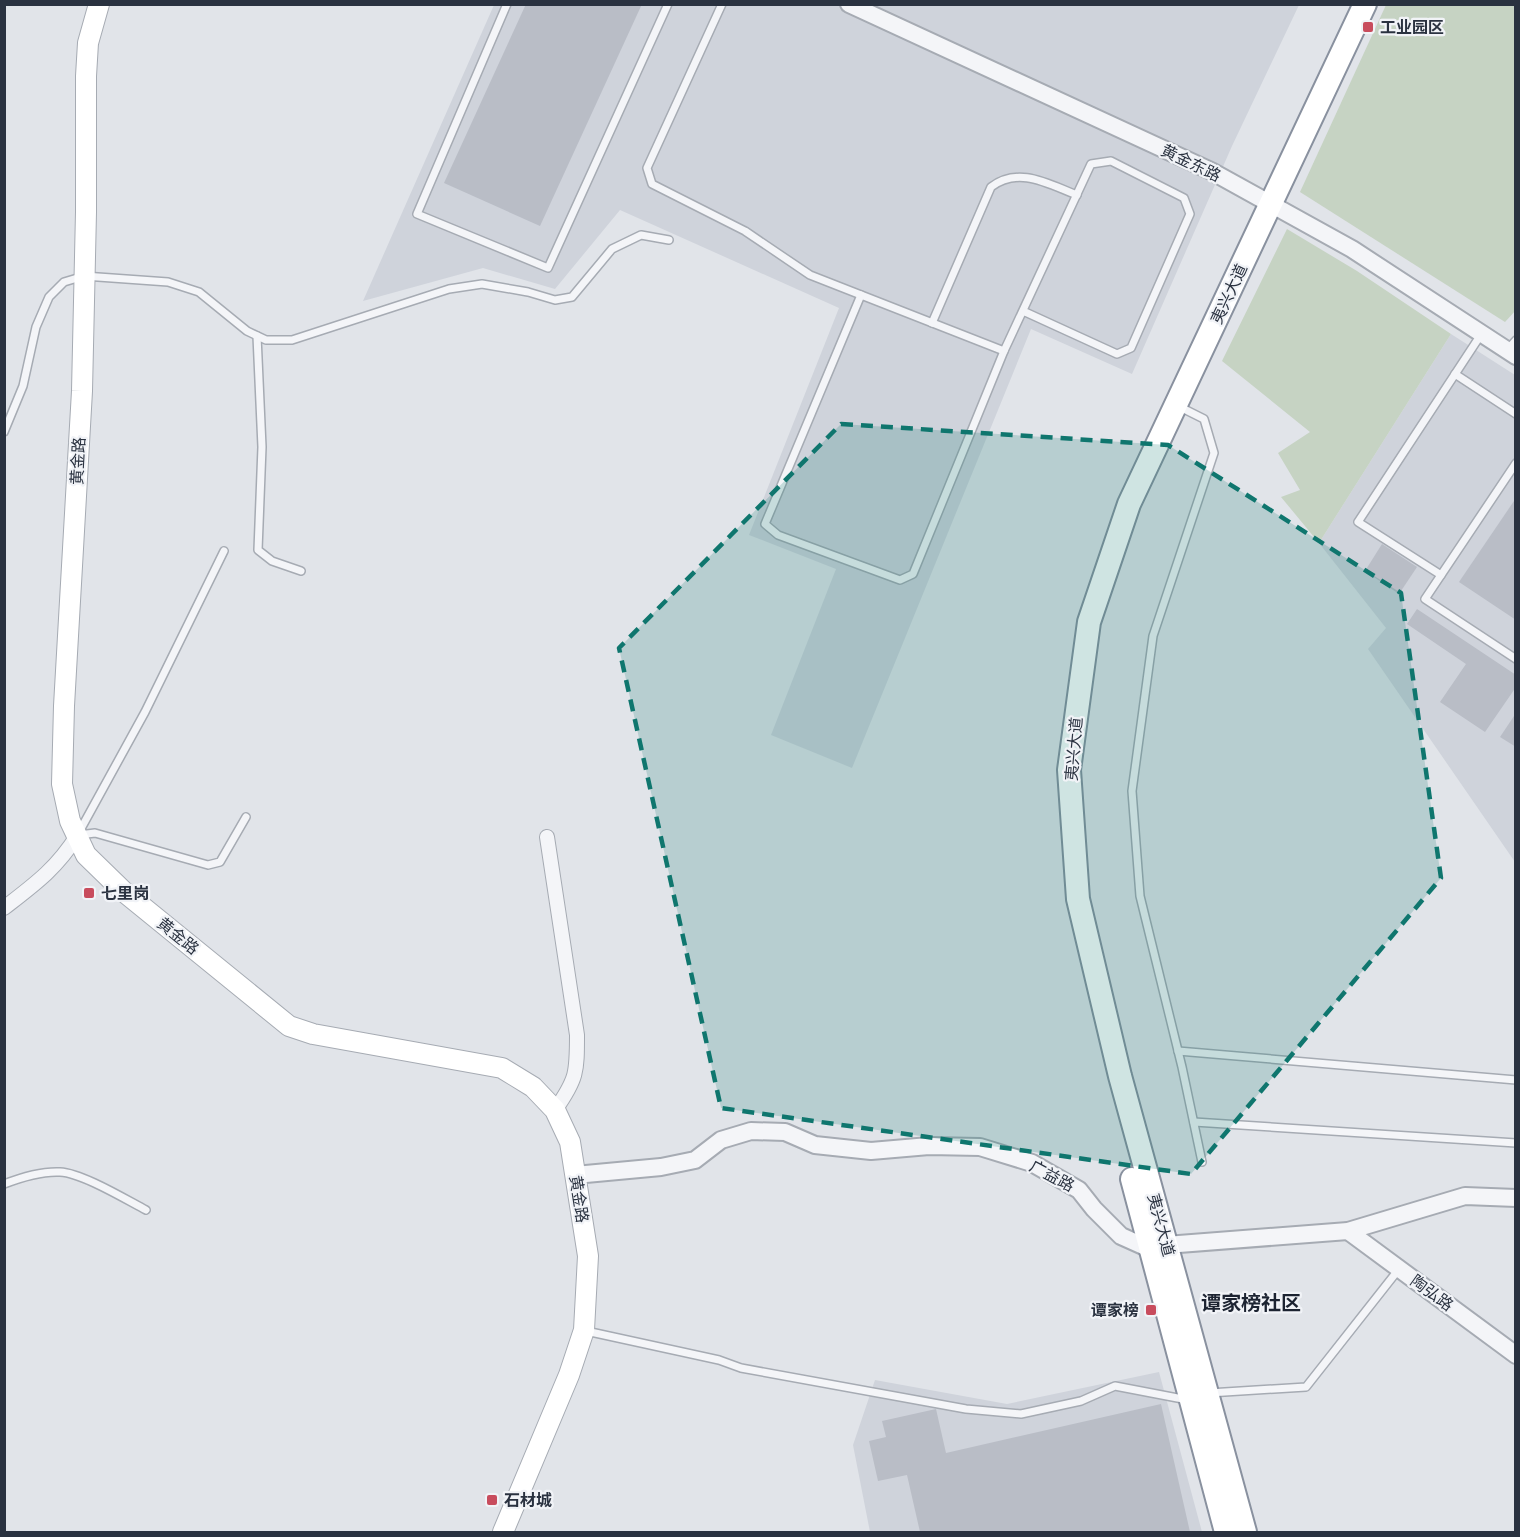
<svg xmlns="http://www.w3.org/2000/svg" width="1520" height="1537" viewBox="0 0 1520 1537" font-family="Arial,'Noto Sans SC',sans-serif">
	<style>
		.built { fill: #cfd3db }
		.green { fill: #c6d3c3 }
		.building { fill: #b9bdc6 }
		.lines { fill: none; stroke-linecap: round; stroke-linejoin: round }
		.service-casing { stroke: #a6abb3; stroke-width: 10 }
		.minor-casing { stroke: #a6abb3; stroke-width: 16 }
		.tertiary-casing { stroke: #a6abb3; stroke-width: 20 }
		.secondary-casing { stroke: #a6abb3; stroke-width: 22 }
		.trunk-casing { stroke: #89919f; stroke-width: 26 }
		.service { stroke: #f4f5f8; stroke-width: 7 }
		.minor { stroke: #f4f5f8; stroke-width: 14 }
		.tertiary { stroke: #f4f5f8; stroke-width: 16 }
		.secondary { stroke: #fff; stroke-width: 20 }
		.trunk { stroke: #fff; stroke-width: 22 }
		.marked { fill: #0f766e; fill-opacity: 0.2; stroke: #0f766e; stroke-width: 4.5; stroke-dasharray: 12 8; stroke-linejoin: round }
		.poi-dot { fill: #c84c5d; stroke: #f1f3f7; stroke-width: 2 }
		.labels { text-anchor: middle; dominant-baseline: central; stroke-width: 4.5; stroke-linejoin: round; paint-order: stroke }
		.poi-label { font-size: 16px; font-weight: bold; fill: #2a3240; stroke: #f1f3f7; text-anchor: start }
		.street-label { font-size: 16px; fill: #2a3240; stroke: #f1f3f7 }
		.quarter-label { font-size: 20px; font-weight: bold; fill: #1c2331; stroke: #f1f3f7 }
	</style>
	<rect width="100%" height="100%" fill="#e1e4e9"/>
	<g class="built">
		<polygon points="494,5 1299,5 1232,146 1132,374 1031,329 852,768 771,735 836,569 749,535 839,308 620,210 555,289 483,268 363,301"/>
		<polygon points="1451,334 1515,375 1515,862 1368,649 1386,628 1319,543"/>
		<polygon points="1159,1372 1202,1532 870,1532 853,1445 875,1380 1007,1404"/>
	</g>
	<g class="green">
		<polygon points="1386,5 1515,5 1516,310 1505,322 1300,192"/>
		<polygon points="1287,229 1357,271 1451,334 1319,543 1281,497 1300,490 1278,453 1310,432 1222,361"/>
	</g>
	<g class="building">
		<polygon points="526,4 642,4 540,226 444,183"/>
		<polygon points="1516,498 1516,620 1459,582"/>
		<polygon points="1382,544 1417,567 1399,594 1365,571"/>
		<polygon points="1417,609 1516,675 1516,687 1485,732 1440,702 1466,664 1407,624"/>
		<polygon points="1516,713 1516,747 1500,737"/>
		<polygon points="1161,1404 1190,1532 920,1532 907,1475 878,1481 869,1441 886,1437 882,1421 936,1409 946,1453"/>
	</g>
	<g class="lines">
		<defs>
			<g id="service">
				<polyline points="507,4 417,214 548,268 668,4"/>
				<polyline points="722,4 647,168 652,184 745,231 810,275 1004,351"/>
				<polyline points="861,295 765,524 778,535 900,580 913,574 1004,351 1091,164 1111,161 1184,198 1190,214 1131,348 1117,354 1023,311"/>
				<path d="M932 323 991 187C1019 166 1048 184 1077 195"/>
				<polyline points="257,336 262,447 258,550 272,561 301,571"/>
				<polyline points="1507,350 1516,340"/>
				<polyline points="1455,374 1516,414"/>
				<polyline points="1178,406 1204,419 1214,453 1153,636 1132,791 1140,896 1182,1067 1202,1162"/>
				<polyline points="4,432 23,386 36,327 49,297 64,282 84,276 168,282 199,292 247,331 266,340 292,340 449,289 482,284 528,292 555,300 572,297 612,249 641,235 669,240"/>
				<polyline points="1516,463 1425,599 1516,659"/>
				<polyline points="1441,575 1358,522 1482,333"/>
				<polyline points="78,834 145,712 224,551"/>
				<polyline points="79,835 95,833 208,865 220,862 246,817"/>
				<polyline points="1178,1051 1516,1080"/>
				<polyline points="1194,1122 1516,1143"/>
				<path d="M4 1184C22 1177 41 1171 60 1172 82 1173 125 1199 146 1210"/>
				<polyline points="586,1331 719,1360 741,1368 966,1409 1021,1414 1081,1401 1115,1386 1188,1400"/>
				<polyline points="1209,1393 1306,1387 1399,1269"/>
			</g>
			<g id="minor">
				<path d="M547 837 577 1035C577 1072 577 1079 555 1110"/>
				<path d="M4 908C35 884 56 869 77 836"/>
			</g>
			<g id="tertiary">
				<polyline points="849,4 1211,171 1352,249 1516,356"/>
				<polyline points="575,1175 661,1167 695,1160 721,1140 751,1131 785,1132 815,1145 871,1151 929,1146 980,1147 1032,1163 1079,1190 1094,1209 1121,1236 1150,1249 1166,1245 1348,1231 1465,1196 1516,1198"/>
				<polyline points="1348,1231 1516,1355"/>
			</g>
			<polyline id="secondary" points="99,4 88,43 86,76 86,212 82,391 64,706 62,784 70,821 86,855 123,891 289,1026 313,1034 502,1068 533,1087 555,1110 570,1142 588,1256 584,1330 569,1375 503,1532"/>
			<g id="trunk">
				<polyline points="1132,1179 1226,1532"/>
				<polyline points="1245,1532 1120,1076 1078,899 1069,770 1089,622 1129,504 1365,4"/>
			</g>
		</defs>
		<use href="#service" class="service-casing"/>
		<use href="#minor" class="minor-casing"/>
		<use href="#tertiary" class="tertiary-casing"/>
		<use href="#secondary" class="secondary-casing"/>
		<use href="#trunk" class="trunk-casing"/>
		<use href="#service" class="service"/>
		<use href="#minor" class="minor"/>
		<use href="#tertiary" class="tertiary"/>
		<use href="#secondary" class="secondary"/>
		<use href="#trunk" class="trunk"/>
	</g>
	<path class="marked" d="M841 424 1168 445 1401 593 1441 878 1191 1174 721 1108 619 648Z"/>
	<g class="poi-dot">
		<rect x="1362" y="21" width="12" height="12" rx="3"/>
		<rect x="83" y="887" width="12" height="12" rx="3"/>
		<rect x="1145" y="1304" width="12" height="12" rx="3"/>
		<rect x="486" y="1494" width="12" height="12" rx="3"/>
	</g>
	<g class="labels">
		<g class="poi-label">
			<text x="1380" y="27">工业园区</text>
			<text x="101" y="893">七里岗</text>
			<text x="1139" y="1310" text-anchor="end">谭家榜</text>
			<text x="504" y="1500">石材城</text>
		</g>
		<g class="street-label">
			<text transform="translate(1191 163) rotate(26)">黄金东路</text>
			<text transform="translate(1229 294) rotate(-65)">夷兴大道</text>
			<text transform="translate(78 461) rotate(-87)">黄金路</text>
			<text transform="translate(1074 749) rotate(-85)">夷兴大道</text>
			<text transform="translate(178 936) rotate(39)">黄金路</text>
			<text transform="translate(1052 1176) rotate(28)">广益路</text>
			<text transform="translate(579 1199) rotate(81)">黄金路</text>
			<text transform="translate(1161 1225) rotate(75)">夷兴大道</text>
			<text transform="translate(1432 1293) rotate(36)">陶弘路</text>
		</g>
		<g class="quarter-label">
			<text x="1251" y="1303">谭家榜社区</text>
		</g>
	</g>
	<rect width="1520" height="1537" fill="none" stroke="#2a3240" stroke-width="12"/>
</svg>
